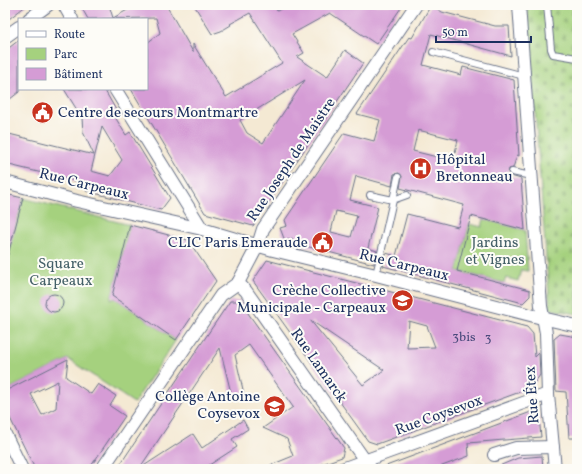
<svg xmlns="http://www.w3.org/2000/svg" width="582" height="474" viewBox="0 0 582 474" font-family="Vollkorn,serif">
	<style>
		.cemetery { fill: url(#cemetery-stones); stroke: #60806e }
		.green { fill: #a5d17e; stroke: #60806e }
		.building { fill: #d59cd5; fill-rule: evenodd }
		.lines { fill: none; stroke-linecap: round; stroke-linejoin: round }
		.lane-casing { stroke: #677087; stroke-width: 8 }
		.street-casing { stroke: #677087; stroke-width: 14 }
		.lane { stroke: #fff; stroke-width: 6 }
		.street { stroke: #fff; stroke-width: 12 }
		.labels { text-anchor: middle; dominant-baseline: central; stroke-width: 4; stroke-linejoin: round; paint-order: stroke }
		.number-label { font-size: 13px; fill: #4a4a7c }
		.poi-label { font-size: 15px; fill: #1b2f5e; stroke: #fdfcf7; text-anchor: end }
		.street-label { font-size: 15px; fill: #1b2f5e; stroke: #fdfcf7 }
		.park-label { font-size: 15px; fill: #446068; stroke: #fdfcf7 }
	</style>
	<defs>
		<pattern id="cemetery-stones" width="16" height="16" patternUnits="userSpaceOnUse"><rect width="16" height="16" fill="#a5d17e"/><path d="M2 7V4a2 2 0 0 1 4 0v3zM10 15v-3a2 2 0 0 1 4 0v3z" fill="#8db46f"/></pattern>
	</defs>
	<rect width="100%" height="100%" fill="#fdfcf7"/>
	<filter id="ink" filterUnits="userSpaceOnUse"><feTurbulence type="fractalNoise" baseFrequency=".025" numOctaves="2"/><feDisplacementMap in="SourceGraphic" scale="8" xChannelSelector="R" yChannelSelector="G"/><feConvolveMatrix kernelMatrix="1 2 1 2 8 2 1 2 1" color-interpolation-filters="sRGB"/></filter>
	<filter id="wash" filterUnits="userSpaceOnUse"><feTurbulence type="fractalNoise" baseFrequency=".012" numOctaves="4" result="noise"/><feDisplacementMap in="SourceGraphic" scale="16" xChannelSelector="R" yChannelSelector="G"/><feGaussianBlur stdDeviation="0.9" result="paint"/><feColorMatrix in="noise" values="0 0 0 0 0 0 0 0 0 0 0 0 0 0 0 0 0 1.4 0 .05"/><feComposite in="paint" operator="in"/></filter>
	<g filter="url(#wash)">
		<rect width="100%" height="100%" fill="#f4e9d3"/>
		<polygon class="cemetery" points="527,5 577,5 577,314 550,309"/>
		<g class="green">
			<polygon points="23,198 130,225 111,300 115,298 176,340 134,403 68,359 5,391 5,263"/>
			<polygon points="484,219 525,230 528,271 521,270 518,281 506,278 504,283 457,271 469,224 482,227"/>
		</g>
		<g id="blocks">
			<g class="building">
				<polygon points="5,5 27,5 5,22"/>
				<path d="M80 5H109L113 18 131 8 130 5H166L193 52V44L226 97 282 63 250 13 230 24 231 25 221 31 212 34 194 5H274L277 11 288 5H403L376 44 330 13 292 34 304 53 297 57 327 77 345 50 363 63 253 226 205 213 131 89H147V43L160 33 156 18 88 19ZM305 80 263 143 247 133 240 120Z"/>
				<path d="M431 5 442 12 495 26H509L511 56 431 34 423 65 461 75 463 67 514 80 519 156 517 155 513 168 509 169 508 173 511 176 521 179 525 230 471 216 457 271 530 290V296L523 303 383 266 386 253 396 256 407 214 458 227 464 205 400 188 402 176 399 173 394 174 392 186 356 176 350 200 378 207 368 248 377 251 374 264 294 243 292 238 285 241 280 228 287 226 285 220 344 133 374 141 380 120 357 114 409 37 412 38ZM418 130 458 140 453 161 413 151ZM336 211 357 216 351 237 331 232Z"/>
				<polygon points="19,40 19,92 5,103 5,51"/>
				<path d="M64 89H104L116 110H115L118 115 115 117 126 135 130 132 170 198 161 210 86 191 88 184 5 164V133L94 155 83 132 82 118ZM102 127 122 160 110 176 91 171Z"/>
				<polygon points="5,194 23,198 8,255 5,255"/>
				<polygon points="130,225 188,240 216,281 176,340 112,296"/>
				<path d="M267 260 527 327 533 334 535 357 539 353 540 375 531 388 377 444 368 441 253 281ZM310 320 375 364 384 370 363 385ZM409 321 427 326 435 347 407 348Z"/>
				<circle cx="54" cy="303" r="9"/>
				<polygon points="230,301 240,301 250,316 344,448 342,457 308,469 261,469 293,456 287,439 263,428 293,407 249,345 235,355 244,394 232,397 220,348 139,469 117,469"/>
				<polygon points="560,334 577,337 577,438 569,438 566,392 556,391 554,339"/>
				<path d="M68 359 66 377 91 394 98 384 116 396 110 406 125 416 89 469H35L5 408V391ZM58 381 56 408 42 415 31 394Z"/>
				<polygon points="531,412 539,417 541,437 468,443 469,456 434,469 378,469"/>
				<polygon points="243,420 248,429 232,439 237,447 203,469 139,469 193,434 202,448"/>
				<polygon points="542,456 543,469 492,469 518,458"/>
			</g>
		</g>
	</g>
	<g filter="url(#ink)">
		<use href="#blocks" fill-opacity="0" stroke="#677087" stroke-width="1"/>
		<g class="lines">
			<defs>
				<g id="lane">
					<polyline points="547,5 551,49 553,54 577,58"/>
					<polyline points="433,52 524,76"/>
					<polyline points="512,172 531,176"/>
					<polyline points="370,195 393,200 376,275"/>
					<polyline points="393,200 398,177"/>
					<polyline points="393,200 407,195"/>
				</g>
				<g id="street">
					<polyline points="64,5 72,19"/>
					<polyline points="519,5 541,306 546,333 548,394 555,469"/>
					<polyline points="29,19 48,5"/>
					<polyline points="5,37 19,27"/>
					<polyline points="115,89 202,229"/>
					<polyline points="5,182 77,201 202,229 273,250 376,275 542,318 577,326"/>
					<polyline points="238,283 246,291 371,469"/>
					<polyline points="5,434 22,469"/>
					<polyline points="494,455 516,448 553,447"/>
					<polyline points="102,469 221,295 238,283 258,245 263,229 416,5"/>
					<polyline points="342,469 548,394"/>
				</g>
			</defs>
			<use href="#lane" class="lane-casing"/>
			<use href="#street" class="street-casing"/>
			<use href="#lane" class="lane"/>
			<use href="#street" class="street"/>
		</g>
	</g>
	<defs>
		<symbol id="civic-disc" viewBox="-11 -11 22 22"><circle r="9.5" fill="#c8321e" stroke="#fdfcf7"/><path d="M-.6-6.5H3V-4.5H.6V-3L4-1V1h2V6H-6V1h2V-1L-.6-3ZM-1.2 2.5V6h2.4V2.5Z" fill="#fff"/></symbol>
		<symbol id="hospital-disc" viewBox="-11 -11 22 22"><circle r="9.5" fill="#c8321e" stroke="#fdfcf7"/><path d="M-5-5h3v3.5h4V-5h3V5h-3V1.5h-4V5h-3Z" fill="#fff"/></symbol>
		<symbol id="school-disc" viewBox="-11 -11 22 22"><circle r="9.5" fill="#c8321e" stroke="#fdfcf7"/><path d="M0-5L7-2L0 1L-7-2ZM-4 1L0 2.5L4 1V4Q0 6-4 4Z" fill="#fff"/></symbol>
	</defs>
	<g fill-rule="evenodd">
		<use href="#civic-disc" x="30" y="100" width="25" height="25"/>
		<use href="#hospital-disc" x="408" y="156" width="25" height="25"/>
		<use href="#civic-disc" x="310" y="230" width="25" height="25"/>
		<use href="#school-disc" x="390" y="288" width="25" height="25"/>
		<use href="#school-disc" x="262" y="394" width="25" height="25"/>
	</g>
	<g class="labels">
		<g class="number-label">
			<text x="464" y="338">3bis</text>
			<text x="488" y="339">3</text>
		</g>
		<g class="poi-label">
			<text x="58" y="113" text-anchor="start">Centre de secours Montmartre</text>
			<text x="436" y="160" text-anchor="start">Hôpital<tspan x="436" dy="17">Bretonneau</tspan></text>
			<text x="308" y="243">CLIC Paris Emeraude</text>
			<text x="386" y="291">Crèche Collective<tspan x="386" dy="17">Municipale - Carpeaux</tspan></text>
			<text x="260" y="397">Collège Antoine<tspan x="260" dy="17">Coysevox</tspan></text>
		</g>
		<g class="street-label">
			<text transform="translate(292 160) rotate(-56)">Rue Joseph de Maistre</text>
			<text transform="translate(84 185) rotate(14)">Rue Carpeaux</text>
			<text transform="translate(404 266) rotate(14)">Rue Carpeaux</text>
			<text transform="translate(318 366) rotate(55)">Rue Lamarck</text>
			<text transform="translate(533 395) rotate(-94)">Rue Étex</text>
			<text transform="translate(439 416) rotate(-20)">Rue Coysevox</text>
		</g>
		<g class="park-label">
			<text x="495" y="243">Jardins<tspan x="495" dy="17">et Vignes</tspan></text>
			<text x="61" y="264">Square<tspan x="61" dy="17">Carpeaux</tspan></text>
		</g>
	</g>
	<rect width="582" height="474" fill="none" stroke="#fdfcf7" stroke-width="20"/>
	<rect x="18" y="18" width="130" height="72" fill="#fdfcf7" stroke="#a3aaba"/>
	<rect x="26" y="31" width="20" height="6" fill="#ffffff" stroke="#a3aaba"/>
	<text x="54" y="38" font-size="12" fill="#1b2f5e">Route</text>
	<rect x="26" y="48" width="20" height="12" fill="#a5d17e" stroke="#a3aaba"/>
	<text x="54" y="58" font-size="12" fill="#1b2f5e">Parc</text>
	<rect x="26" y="68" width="20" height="12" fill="#d59cd5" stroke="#a3aaba"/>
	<text x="54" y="78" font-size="12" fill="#1b2f5e">Bâtiment</text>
	<path d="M436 36v6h95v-6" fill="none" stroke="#1b2f5e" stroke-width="2"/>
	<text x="442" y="36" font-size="12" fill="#1b2f5e" stroke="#fdfcf7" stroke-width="3" paint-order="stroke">50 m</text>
</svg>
